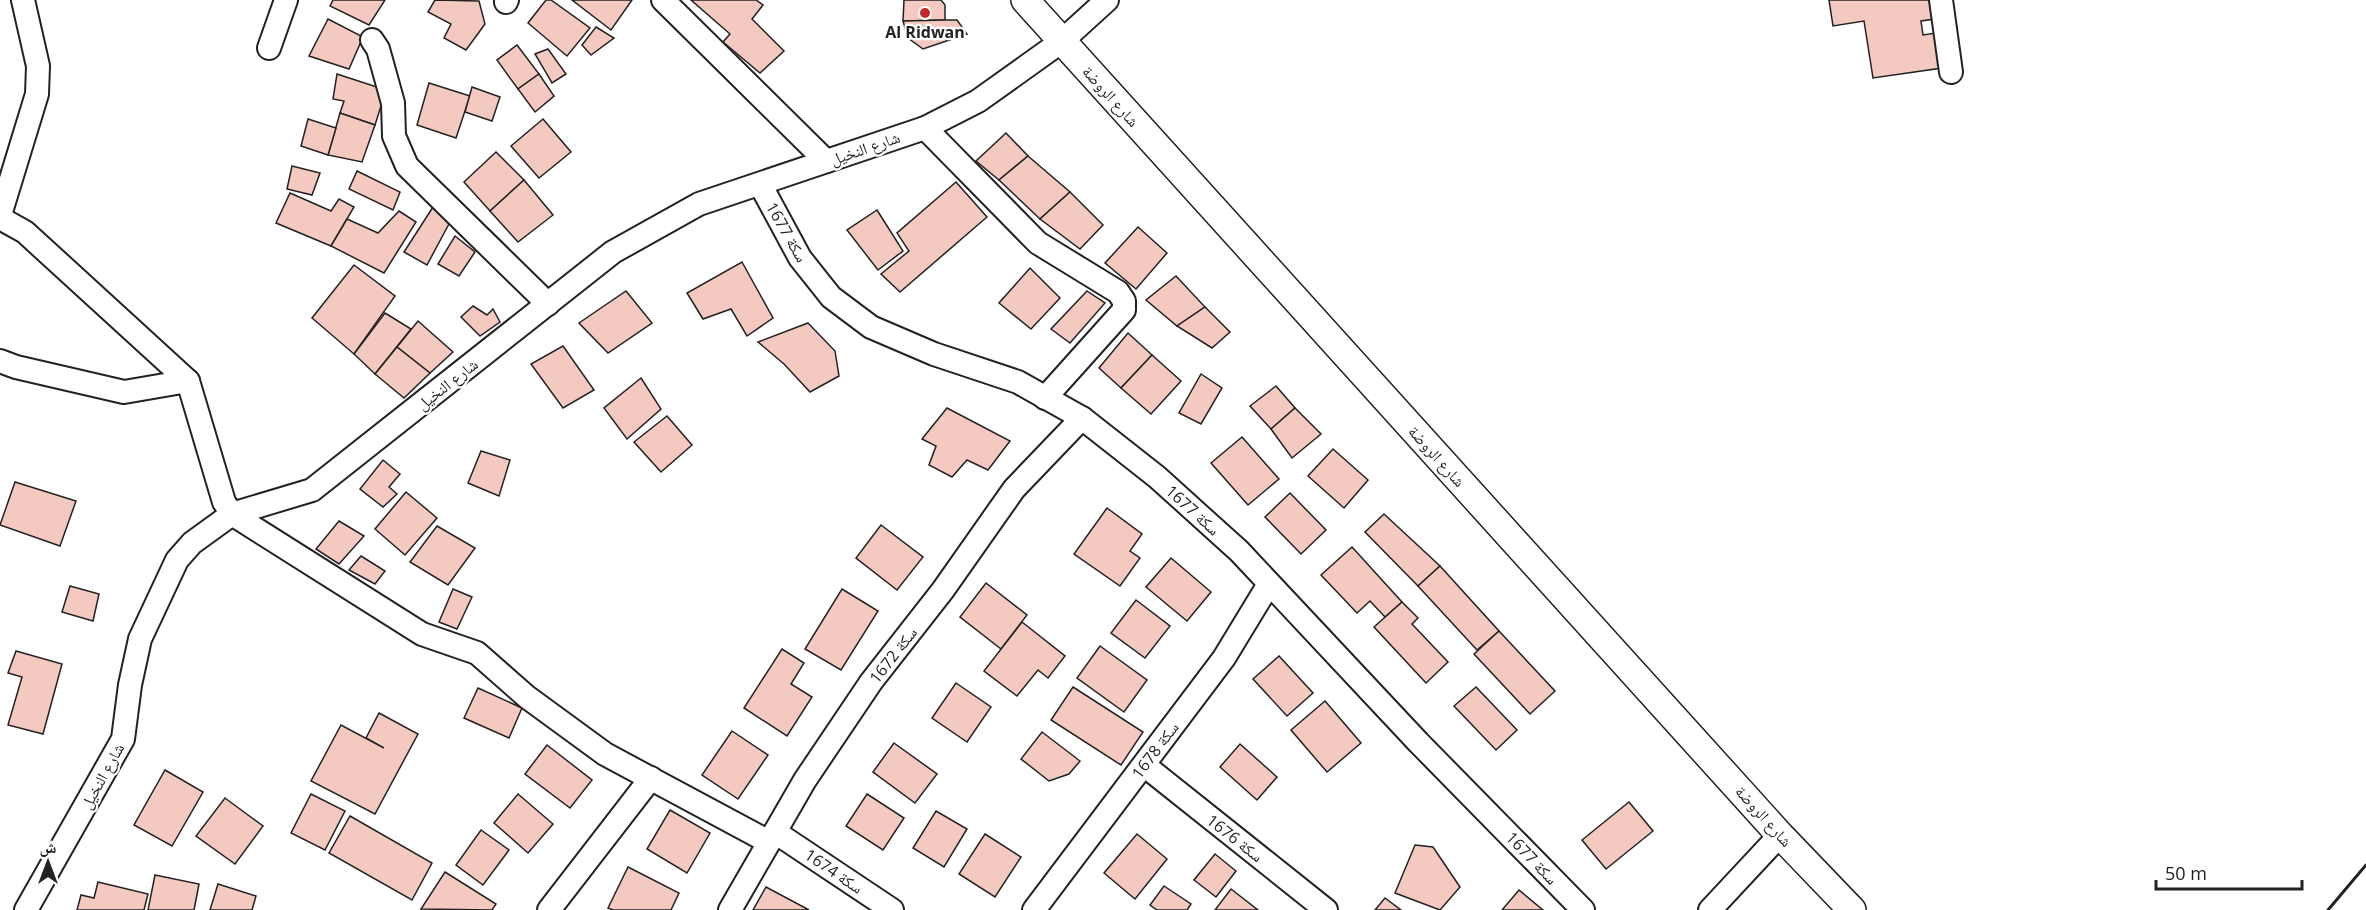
<svg xmlns="http://www.w3.org/2000/svg" width="2366" height="910" viewBox="0 0 2366 910" font-family="'Open Sans','Noto Naskh Arabic',sans-serif">
	<style>
		.building { fill: #f3c9c0; stroke: #222; stroke-width: 1.5 }
		.lines { fill: none; stroke-linecap: round; stroke-linejoin: round }
		.minor-casing { stroke: #222; stroke-width: 26 }
		.major-casing { stroke: #222; stroke-width: 30 }
		.minor { stroke: #fff; stroke-width: 22 }
		.major { stroke: #fff; stroke-width: 27 }
		.wall { stroke: #222; stroke-width: 3 }
		.poi-dot { fill: #c62828; stroke: #fff; stroke-width: 2 }
		.labels { text-anchor: middle; dominant-baseline: central; stroke-width: 4.5; stroke-linejoin: round; paint-order: stroke }
		.poi-label { font-size: 16px; font-weight: bold; fill: #222; stroke: #fff }
		.street-label { font-size: 16px; fill: #222; stroke: #fff }
	</style>
	<rect width="100%" height="100%" fill="#fff"/>
	<g class="building">
		<polygon points="333,0 385,0 369,25 330,6"/>
		<polygon points="435,0 479,1 485,24 466,50 444,38 451,24 428,12"/>
		<polygon points="546,0 551,0 590,28 567,56 528,23"/>
		<polygon points="572,0 632,0 611,30"/>
		<polygon points="691,0 756,0 763,5 752,19 784,51 760,73 723,42 730,34"/>
		<polygon points="904,0 941,0 945,5 945,20 903,21"/>
		<polygon points="1829,0 1932,0 1935,19 1921,21 1923,35 1936,33 1942,68 1873,78 1864,21 1833,26"/>
		<polygon points="328,19 363,37 349,69 309,56"/>
		<polygon points="945,20 957,20 967,34 923,49 908,38 903,21"/>
		<polygon points="596,27 614,38 591,55 582,45"/>
		<polygon points="517,45 539,74 518,89 497,60"/>
		<polygon points="548,49 566,74 552,83 535,54"/>
		<polygon points="337,74 386,90 375,125 340,113 344,101 333,99"/>
		<polygon points="539,74 554,96 535,112 518,89"/>
		<polygon points="429,83 470,96 456,138 417,125"/>
		<polygon points="472,87 500,97 492,121 465,112"/>
		<polygon points="340,113 375,125 362,162 328,155"/>
		<polygon points="308,119 336,128 328,155 301,146"/>
		<polygon points="543,119 571,152 539,178 511,146"/>
		<polygon points="1006,133 1028,156 999,180 976,161"/>
		<polygon points="496,152 524,180 490,211 464,182"/>
		<polygon points="1028,156 1070,192 1040,219 999,180"/>
		<polygon points="292,166 320,173 312,195 287,189"/>
		<polygon points="357,171 400,192 393,210 349,189"/>
		<polygon points="524,180 553,215 518,242 490,211"/>
		<polygon points="956,182 987,217 900,292 881,274 909,251 897,233"/>
		<polygon points="1070,192 1103,225 1080,249 1040,219"/>
		<polygon points="290,193 331,211 339,199 354,207 331,246 276,223"/>
		<polygon points="433,207 450,222 427,265 404,252"/>
		<polygon points="877,210 903,251 878,270 847,230"/>
		<polygon points="399,211 416,222 384,273 331,246 347,219 378,233"/>
		<polygon points="1138,227 1167,253 1136,289 1105,263"/>
		<polygon points="455,236 475,252 459,276 438,264"/>
		<polygon points="742,262 773,318 747,336 731,309 703,319 687,293"/>
		<polygon points="354,265 395,296 354,354 312,318"/>
		<polygon points="1030,268 1060,298 1031,329 999,303"/>
		<polygon points="1176,276 1205,307 1177,326 1146,300"/>
		<polygon points="626,291 652,323 608,353 579,323"/>
		<polygon points="1087,291 1105,303 1070,343 1051,329"/>
		<polygon points="473,306 487,315 493,309 500,322 480,336 461,317"/>
		<polygon points="1205,307 1230,332 1212,348 1177,326"/>
		<polygon points="385,313 411,329 375,374 354,354"/>
		<polygon points="418,321 453,352 430,373 397,347"/>
		<polygon points="808,323 835,351 839,376 810,392 784,364 758,342"/>
		<polygon points="1128,333 1152,355 1121,388 1099,368"/>
		<polygon points="563,346 594,390 563,408 531,364"/>
		<polygon points="397,347 430,373 404,398 375,374"/>
		<polygon points="1152,355 1181,381 1151,414 1121,388"/>
		<polygon points="1201,374 1222,388 1201,424 1179,413"/>
		<polygon points="641,378 661,409 627,439 604,408"/>
		<polygon points="1276,386 1295,408 1271,429 1250,406"/>
		<polygon points="947,408 1010,441 988,470 967,460 952,477 929,465 936,446 922,439"/>
		<polygon points="1295,408 1321,434 1292,458 1271,429"/>
		<polygon points="667,416 692,445 661,472 634,442"/>
		<polygon points="1242,437 1279,479 1248,505 1211,463"/>
		<polygon points="1333,449 1368,480 1344,508 1308,476"/>
		<polygon points="481,451 510,460 499,496 468,483"/>
		<polygon points="383,460 400,474 389,487 397,494 383,507 360,489"/>
		<polygon points="15,482 76,501 60,546 0,525"/>
		<polygon points="406,492 437,518 405,555 375,529"/>
		<polygon points="1290,493 1326,530 1301,554 1265,517"/>
		<polygon points="1107,508 1142,534 1130,551 1140,558 1120,586 1074,554"/>
		<polygon points="1384,514 1440,566 1418,586 1365,532"/>
		<polygon points="339,521 364,536 339,564 316,549"/>
		<polygon points="881,525 923,557 897,590 856,558"/>
		<polygon points="437,526 475,548 448,585 410,562"/>
		<polygon points="1352,547 1402,602 1385,617 1370,601 1357,613 1321,575"/>
		<polygon points="361,556 385,571 375,584 349,570"/>
		<polygon points="1171,558 1211,592 1187,621 1146,587"/>
		<polygon points="1440,566 1499,631 1477,650 1418,586"/>
		<polygon points="986,583 1027,615 1001,649 960,617"/>
		<polygon points="70,586 99,594 93,621 62,612"/>
		<polygon points="453,589 472,597 457,629 439,622"/>
		<polygon points="842,589 878,611 841,670 805,649"/>
		<polygon points="1136,600 1170,626 1145,658 1111,633"/>
		<polygon points="1402,602 1418,618 1412,624 1448,662 1426,683 1374,627"/>
		<polygon points="1022,622 1065,656 1048,678 1038,670 1017,696 984,671"/>
		<polygon points="1499,631 1555,691 1530,714 1474,654"/>
		<polygon points="1100,646 1147,680 1124,712 1077,678"/>
		<polygon points="782,649 804,663 791,684 812,697 787,736 744,708"/>
		<polygon points="16,651 62,664 43,734 8,725 22,677 8,673"/>
		<polygon points="1279,656 1313,693 1287,716 1253,679"/>
		<polygon points="956,683 991,707 967,742 932,718"/>
		<polygon points="1073,687 1143,732 1121,765 1051,720"/>
		<polygon points="1476,687 1517,730 1496,750 1454,706"/>
		<polygon points="478,688 522,708 509,738 464,718"/>
		<polygon points="1325,701 1361,743 1327,772 1291,730"/>
		<polygon points="379,713 418,734 375,814 311,781 341,725 384,748 366,738"/>
		<polygon points="732,731 768,755 738,799 702,775"/>
		<polygon points="1042,732 1080,761 1069,774 1049,781 1021,759"/>
		<polygon points="894,743 937,774 915,803 873,772"/>
		<polygon points="1240,744 1277,777 1257,800 1220,767"/>
		<polygon points="547,745 592,780 570,808 525,774"/>
		<polygon points="165,770 203,792 172,846 134,825"/>
		<polygon points="311,794 345,811 325,850 291,833"/>
		<polygon points="518,794 553,824 528,853 494,823"/>
		<polygon points="867,794 904,818 883,850 846,826"/>
		<polygon points="225,798 263,826 235,864 196,836"/>
		<polygon points="1629,802 1653,831 1606,869 1582,840"/>
		<polygon points="670,810 710,833 687,873 647,849"/>
		<polygon points="936,811 967,829 944,867 913,848"/>
		<polygon points="350,816 432,863 412,900 329,853"/>
		<polygon points="481,830 509,850 483,885 456,865"/>
		<polygon points="985,834 1021,857 995,897 959,874"/>
		<polygon points="1137,834 1167,859 1135,899 1104,873"/>
		<polygon points="1415,845 1433,847 1460,887 1440,910 1395,893"/>
		<polygon points="1215,854 1236,871 1216,897 1194,880"/>
		<polygon points="628,867 679,893 671,910 613,910 608,908"/>
		<polygon points="445,872 496,904 492,910 421,909"/>
		<polygon points="155,875 199,884 194,910 148,910"/>
		<polygon points="98,882 148,894 144,910 77,910 81,895 94,898"/>
		<polygon points="218,884 256,896 252,910 210,910"/>
		<polygon points="1164,886 1191,904 1187,910 1157,910 1150,905"/>
		<polygon points="766,887 809,910 753,910"/>
		<polygon points="1231,889 1258,910 1215,910"/>
		<polygon points="1519,890 1543,910 1502,910"/>
		<polygon points="1385,898 1401,910 1375,910"/>
	</g>
	<g class="lines">
		<defs>
			<g id="minor">
				<polyline points="663,0 826,161"/>
				<polyline points="1941,0 1951,72"/>
				<polyline points="506,2 507,0"/>
				<polyline points="372,40 378,49 393,103 394,136 407,166 548,304"/>
				<polyline points="269,48 286,0"/>
				<polyline points="925,128 1038,243 1118,292 1124,301 1124,310 1045,398"/>
				<polyline points="760,184 800,258 831,297 871,327 934,354 1018,382 1082,418 1157,477 1239,551 1419,743 1583,910"/>
				<polyline points="0,215 37,94 38,66 23,0"/>
				<polyline points="0,218 25,232 188,381"/>
				<polyline points="0,361 16,367 124,392 188,381 224,502 232,514 422,634 477,653 527,697 605,754 769,842"/>
				<polyline points="1144,765 1326,910"/>
				<polyline points="775,832 892,910"/>
				<polyline points="26,910 123,739 130,685 140,639 177,560 192,543 232,514 312,490 613,252 699,204 925,128 978,101 1062,41 1107,0"/>
				<polyline points="549,910 651,778"/>
				<polyline points="730,910 805,780 871,682 943,590 1014,489 1082,418"/>
				<polyline points="1034,910 1224,658 1269,584"/>
				<polyline points="1710,910 1780,835"/>
			</g>
			<polyline id="major" points="1025,0 1780,835 1852,910"/>
		</defs>
		<use href="#minor" class="minor-casing"/>
		<use href="#major" class="major-casing"/>
		<use href="#minor" class="minor"/>
		<use href="#major" class="major"/>
		<polyline class="wall" points="2328,910 2366,865"/>
	</g>
	<circle class="poi-dot" cx="925" cy="13" r="6"/>
	<g class="labels">
		<g class="poi-label">
			<text x="925" y="32">Al Ridwan</text>
		</g>
		<g class="street-label">
			<text transform="translate(1111 96) rotate(48)">شارع الروضة</text>
			<text transform="translate(865 148) rotate(-19)">شارع النخيل</text>
			<text transform="translate(787 232) rotate(60)">سكة 1677</text>
			<text transform="translate(447 384) rotate(-38)">شارع النخيل</text>
			<text transform="translate(1437 456) rotate(48)">شارع الروضة</text>
			<text transform="translate(1193 510) rotate(42)">سكة 1677</text>
			<text transform="translate(893 655) rotate(-52)">سكة 1672</text>
			<text transform="translate(1155 750) rotate(-53)">سكة 1678</text>
			<text transform="translate(102 776) rotate(-61)">شارع النخيل</text>
			<text transform="translate(1764 816) rotate(48)">شارع الروضة</text>
			<text transform="translate(1235 838) rotate(38)">سكة 1676</text>
			<text transform="translate(1532 858) rotate(46)">سكة 1677</text>
			<text transform="translate(834 871) rotate(34)">سكة 1674</text>
		</g>
	</g>
	<g transform="translate(48 862)" stroke="#ffffff" stroke-width="4.5" paint-order="stroke">
	<path d="M0-4.5L10 22L0 15L-10 22Z" fill="#222222"/>
	<text y="-9" font-size="16" font-weight="bold" text-anchor="middle" fill="#222222">ش</text>
	</g>
	<path d="M2156 880v9h146v-9" fill="none" stroke="#222222" stroke-width="3"/>
	<text x="2165" y="880" font-size="18" fill="#222222" stroke="#ffffff" stroke-width="4.5" paint-order="stroke">50 m</text>
</svg>
